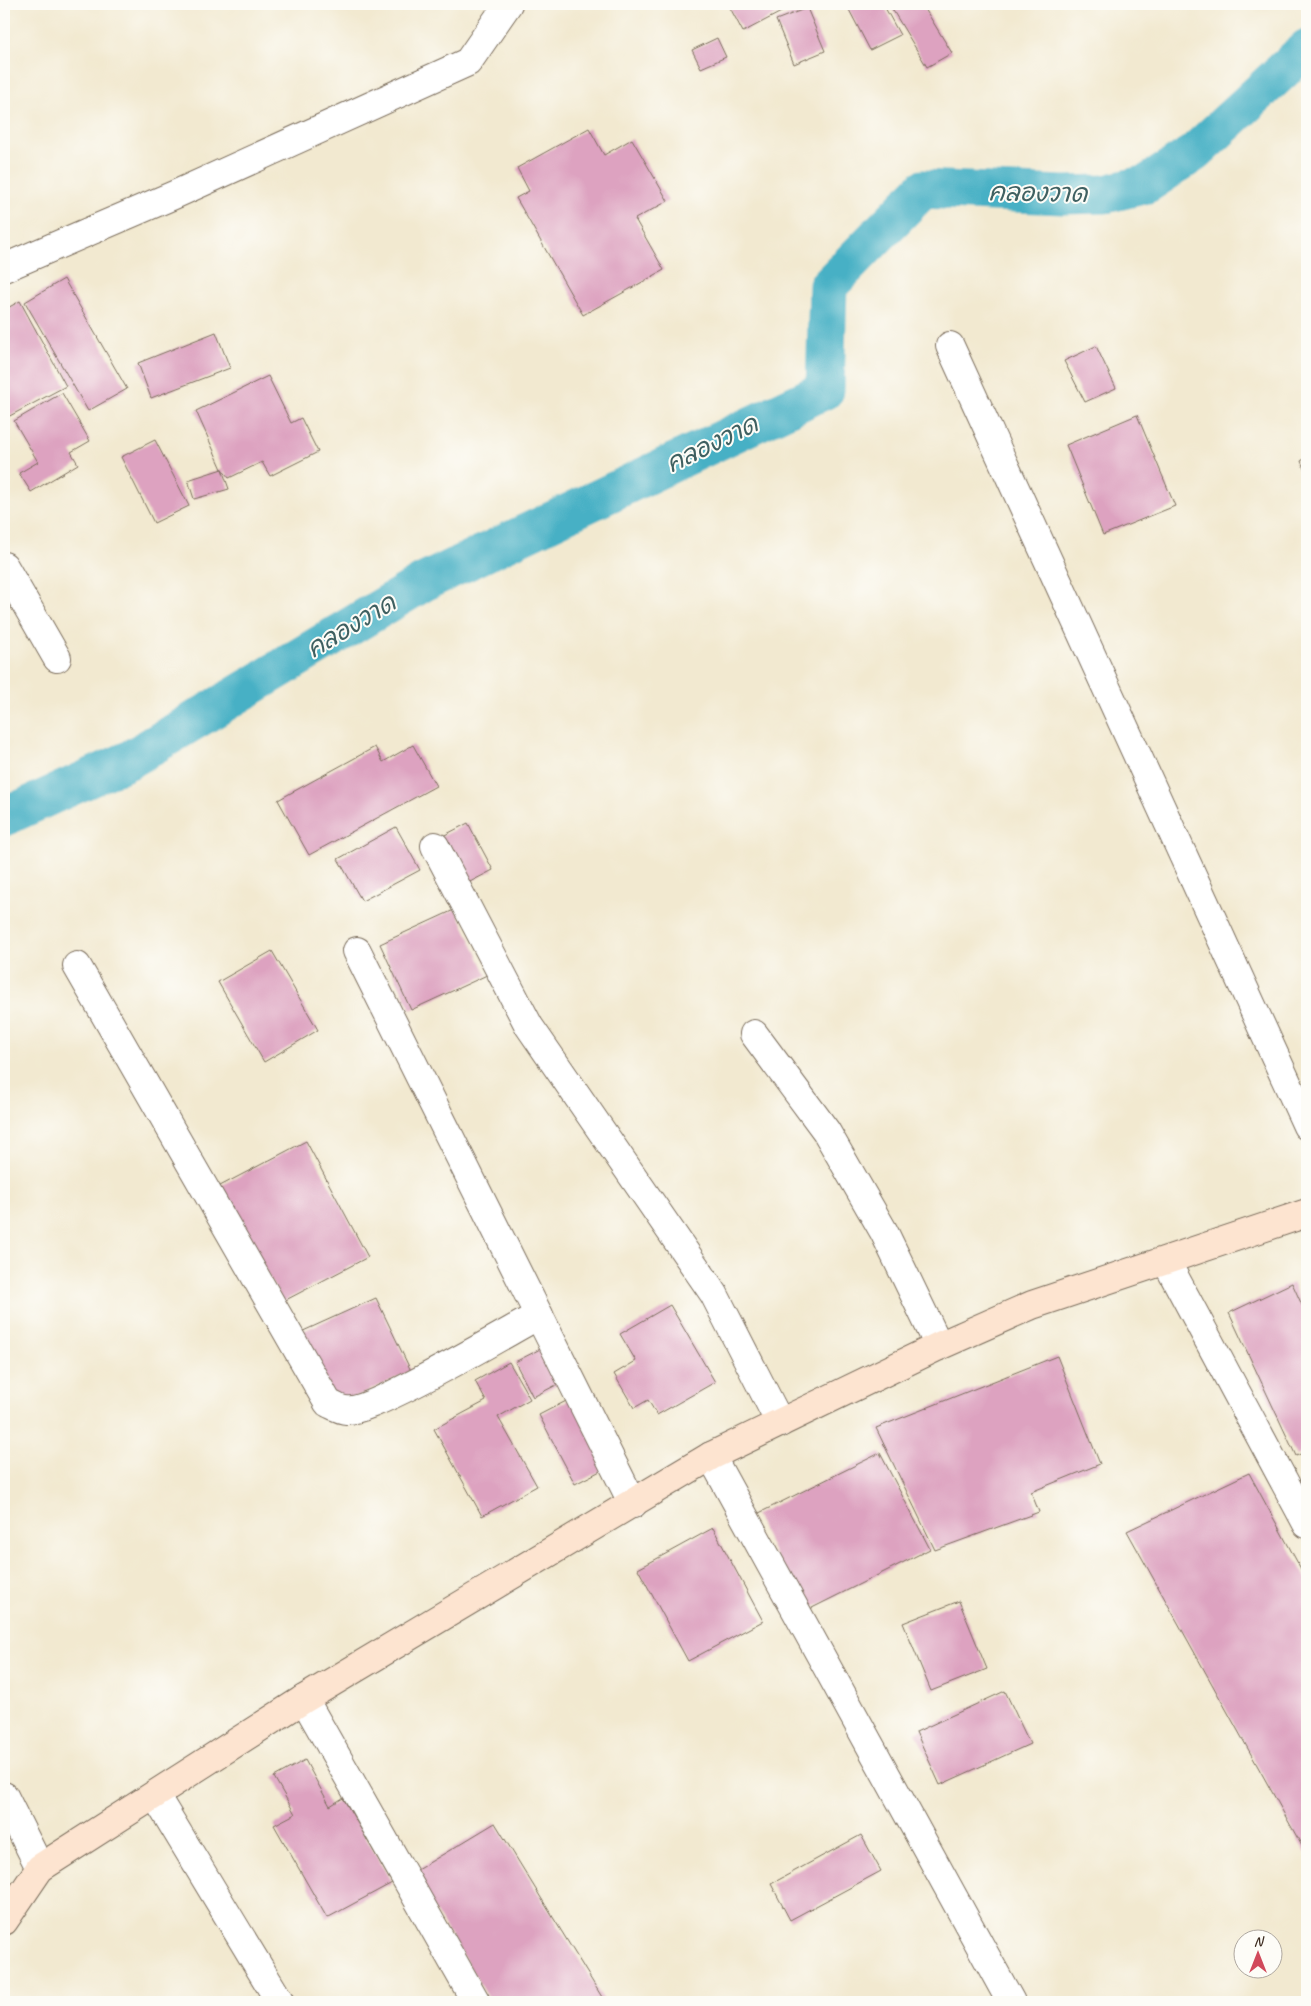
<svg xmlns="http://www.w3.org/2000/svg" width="1311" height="2006" viewBox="0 0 1311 2006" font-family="Caveat,'Playpen Sans Thai',sans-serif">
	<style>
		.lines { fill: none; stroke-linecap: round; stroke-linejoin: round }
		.canal { stroke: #46b0c5; stroke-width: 39 }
		.building { fill: #dda2c0 }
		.street-casing { stroke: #7b6d5c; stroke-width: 30 }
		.secondary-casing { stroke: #7b6d5c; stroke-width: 30 }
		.street { stroke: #fff; stroke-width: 28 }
		.secondary { stroke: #fde4d0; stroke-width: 28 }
		.labels { text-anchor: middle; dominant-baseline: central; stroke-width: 4; stroke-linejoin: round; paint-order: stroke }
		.water-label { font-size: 25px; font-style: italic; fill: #3f6061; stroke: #fdfcf7 }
	</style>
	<rect width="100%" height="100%" fill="#fdfcf7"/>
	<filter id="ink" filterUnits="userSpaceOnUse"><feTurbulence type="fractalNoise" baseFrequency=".02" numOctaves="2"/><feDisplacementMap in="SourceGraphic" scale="10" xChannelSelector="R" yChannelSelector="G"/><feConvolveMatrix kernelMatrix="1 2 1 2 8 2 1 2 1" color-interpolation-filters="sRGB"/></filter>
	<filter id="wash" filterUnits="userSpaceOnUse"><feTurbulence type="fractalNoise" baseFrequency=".0096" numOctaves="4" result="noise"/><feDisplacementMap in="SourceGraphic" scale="20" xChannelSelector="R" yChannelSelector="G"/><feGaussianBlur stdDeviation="1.12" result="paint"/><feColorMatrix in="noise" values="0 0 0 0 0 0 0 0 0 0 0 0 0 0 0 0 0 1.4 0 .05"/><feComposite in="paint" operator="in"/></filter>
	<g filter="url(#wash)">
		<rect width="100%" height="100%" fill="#f2e9d0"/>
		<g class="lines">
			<polyline class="canal" points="4,817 129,760 424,582 825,390 828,286 923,189 1063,195 1105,194 1147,184 1194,153 1307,48"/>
		</g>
		<g id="blocks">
			<g class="building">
				<polygon points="728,4 779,4 783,11 743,32"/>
				<polygon points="846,4 883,4 900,35 870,50"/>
				<polygon points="889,4 922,4 952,53 927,67"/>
				<polygon points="807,8 825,51 794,64 776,20"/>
				<polygon points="717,38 726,57 701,68 692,50"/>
				<polygon points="589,128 604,155 632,139 668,201 635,219 664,270 583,315 516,198 529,191 517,168"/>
				<polygon points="64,279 127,389 88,411 25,302"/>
				<polygon points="20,301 66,386 4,419 4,310"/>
				<polygon points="216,332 230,368 151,398 138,363"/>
				<polygon points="1096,346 1116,388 1085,402 1064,361"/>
				<polygon points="268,376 291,423 301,418 318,452 270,476 262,462 229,478 222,469 196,411"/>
				<polygon points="62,393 90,441 71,452 78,464 31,492 19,473 38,462 14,421"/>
				<polygon points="1137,415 1175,506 1103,535 1066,445"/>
				<polygon points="155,440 189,506 154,523 121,457"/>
				<polygon points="1307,457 1307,476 1301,461"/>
				<polygon points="222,469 229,489 194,499 188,480"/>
				<polygon points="413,745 436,786 309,855 278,800 375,747 383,762"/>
				<polygon points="468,823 493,870 464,885 439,838"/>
				<polygon points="396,827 420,870 362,901 338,859"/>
				<polygon points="456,909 487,975 411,1010 380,944"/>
				<polygon points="272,951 318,1030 264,1062 218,982"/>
				<polygon points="306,1141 368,1257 282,1302 220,1186"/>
				<polygon points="1292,1283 1307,1316 1307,1451 1296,1456 1229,1313"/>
				<polygon points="376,1298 411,1371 336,1406 301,1332"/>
				<polygon points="670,1305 715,1382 657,1415 648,1400 634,1408 614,1374 636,1361 620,1334"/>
				<polygon points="546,1346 564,1381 533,1397 515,1362"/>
				<polygon points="1057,1356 1100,1464 1031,1492 1039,1512 935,1550 876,1428"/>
				<polygon points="509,1362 530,1399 498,1417 537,1486 482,1516 434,1429 486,1401 475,1381"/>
				<polygon points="572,1398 608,1467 575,1484 539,1415"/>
				<polygon points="880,1453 930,1549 804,1612 755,1515"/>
				<polygon points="1249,1473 1307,1580 1307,1855 1127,1531"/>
				<polygon points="713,1528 763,1621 688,1661 638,1569"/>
				<polygon points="959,1601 987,1669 931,1691 903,1623"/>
				<polygon points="1005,1691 1030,1744 940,1785 916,1732"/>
				<polygon points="305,1760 330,1806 343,1798 392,1883 327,1918 274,1825 295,1814 274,1777"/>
				<polygon points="495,1823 605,2002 491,2002 412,1873"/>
				<polygon points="861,1835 881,1871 790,1920 771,1884"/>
			</g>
		</g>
	</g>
	<g filter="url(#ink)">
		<use href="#blocks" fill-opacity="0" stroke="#7b6d5c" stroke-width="1"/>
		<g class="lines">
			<defs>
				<g id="street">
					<polyline points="4,268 174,195 468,62 508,4"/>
					<polyline points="950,346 1307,1126"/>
					<polyline points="4,566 57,658"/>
					<polyline points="435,846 529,1026 714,1294 780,1423"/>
					<polyline points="357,951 633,1504"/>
					<path d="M77 966 328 1403C333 1405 340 1410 346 1410 370 1414 509 1331 539 1315"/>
					<polyline points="754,1034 826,1131 884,1232 939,1346"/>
					<polyline points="1166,1261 1307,1524"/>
					<polyline points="711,1456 1011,2002"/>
					<polyline points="304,1699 476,2002"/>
					<polyline points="155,1795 280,2002"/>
					<polyline points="4,1796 40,1868"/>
				</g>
				<polyline id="secondary" points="4,1921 40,1868 304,1699 711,1456 939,1346 1032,1305 1307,1213"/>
			</defs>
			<use href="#street" class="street-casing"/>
			<use href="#secondary" class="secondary-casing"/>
			<use href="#street" class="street"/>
			<use href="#secondary" class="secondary"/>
		</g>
	</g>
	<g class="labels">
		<g class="water-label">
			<text transform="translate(1038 193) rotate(1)">คลองวาด</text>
			<text transform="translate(712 444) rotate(-26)">คลองวาด</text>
			<text transform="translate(351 626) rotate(-31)">คลองวาด</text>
		</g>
	</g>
	<rect width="1311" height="2006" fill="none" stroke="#fdfcf7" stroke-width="20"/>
	<g transform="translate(1258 1954)"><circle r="24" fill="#fdfcf7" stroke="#afa8a0"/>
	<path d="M0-4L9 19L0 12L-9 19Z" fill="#d1495b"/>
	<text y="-8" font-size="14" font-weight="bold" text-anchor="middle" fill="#3b2a1e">N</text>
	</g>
</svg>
